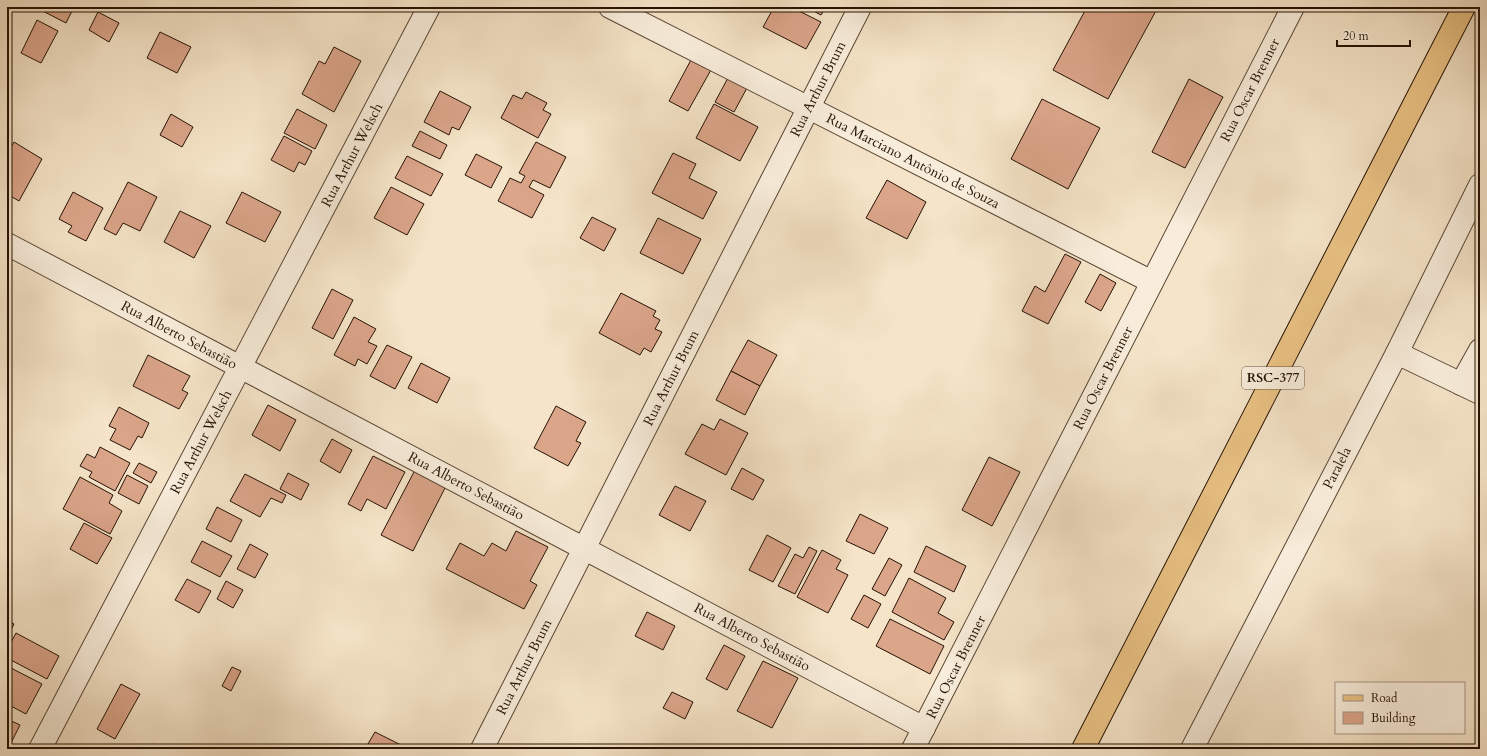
<svg xmlns="http://www.w3.org/2000/svg" width="1487" height="756" viewBox="0 0 1487 756" font-family="Cardo,serif">
	<style>
		.building { fill: #dba58a; stroke: #251204 }
		.lines { fill: none; stroke-linecap: round; stroke-linejoin: round }
		.minor-casing { stroke: #594635; stroke-width: 24 }
		.major-casing { stroke: #251204; stroke-width: 24 }
		.minor { stroke: #f8eddb; stroke-width: 22 }
		.major { stroke: #eac284; stroke-width: 22 }
		.labels { text-anchor: middle; dominant-baseline: central; stroke-width: 3.5; stroke-linejoin: round; paint-order: stroke }
		.shield { fill: #f8eddb; stroke: #645444; stroke-width: 1 }
		.shield-label { font-size: 13px; font-weight: bold; fill: #251204 }
		.street-label { font-size: 14px; fill: #251204; stroke: #f8eddb }
	</style>
	<rect width="100%" height="100%" fill="#f5e4c8"/>
	<filter id="stains"><feTurbulence type="fractalNoise" baseFrequency=".005" numOctaves="4"/><feColorMatrix values="0 0 0 0 .2 0 0 0 0 .09 0 0 0 0 .02 0 0 0 .5 -.17"/></filter>
	<radialGradient id="worn" r=".72"><stop offset=".6" stop-color="#630" stop-opacity="0"/><stop offset="1" stop-color="#630" stop-opacity=".3"/></radialGradient>
	<g class="building">
		<polygon points="35,7 74,7 66,23"/>
		<polygon points="774,7 791,7 821,22 806,49 763,27"/>
		<polygon points="806,7 826,7 821,15"/>
		<polygon points="1087,7 1158,7 1108,99 1053,70"/>
		<polygon points="98,12 119,23 109,42 89,30"/>
		<polygon points="37,20 58,31 41,63 21,53"/>
		<polygon points="160,32 191,47 177,73 147,58"/>
		<polygon points="334,47 361,61 334,112 302,94 319,61 325,64"/>
		<polygon points="692,58 712,68 688,111 669,101"/>
		<polygon points="729,76 748,86 734,112 715,102"/>
		<polygon points="1189,79 1223,97 1185,168 1152,152"/>
		<polygon points="440,91 471,107 459,130 452,127 449,135 424,122"/>
		<polygon points="526,92 547,103 543,110 551,114 538,138 501,118 513,95 522,99"/>
		<polygon points="1042,99 1100,128 1068,189 1011,159"/>
		<polygon points="714,104 758,127 740,161 696,138"/>
		<polygon points="297,109 327,125 315,149 284,133"/>
		<polygon points="171,114 193,127 182,147 160,135"/>
		<polygon points="420,131 447,145 440,159 412,146"/>
		<polygon points="284,136 312,151 305,165 299,162 294,172 271,160"/>
		<polygon points="14,142 42,159 19,201 7,194 7,154"/>
		<polygon points="536,142 566,157 550,188 533,180 529,187 544,195 532,218 498,201 510,178 521,183 525,176 519,173"/>
		<polygon points="673,153 696,164 689,178 717,192 703,219 652,193"/>
		<polygon points="476,154 502,167 491,188 465,175"/>
		<polygon points="407,156 443,174 431,196 395,178"/>
		<polygon points="887,180 926,202 907,239 866,218"/>
		<polygon points="128,182 157,197 140,231 123,223 116,235 104,229"/>
		<polygon points="391,187 424,204 407,235 374,218"/>
		<polygon points="73,192 103,208 86,241 68,232 72,226 59,219"/>
		<polygon points="242,192 281,212 265,242 226,223"/>
		<polygon points="180,211 211,226 194,258 164,242"/>
		<polygon points="592,217 616,229 604,251 580,238"/>
		<polygon points="658,218 701,239 683,274 640,253"/>
		<polygon points="1065,254 1081,262 1048,324 1022,311 1035,286 1045,292"/>
		<polygon points="1100,274 1116,283 1101,311 1085,302"/>
		<polygon points="332,289 353,300 333,339 312,328"/>
		<polygon points="621,293 656,311 653,316 660,320 655,329 662,332 651,352 644,348 640,355 599,333"/>
		<polygon points="354,317 376,329 368,342 377,346 367,364 358,359 355,366 334,355"/>
		<polygon points="748,340 777,355 760,386 731,371"/>
		<polygon points="387,345 412,357 395,389 370,376"/>
		<polygon points="148,355 190,376 182,390 188,393 179,409 133,386"/>
		<polygon points="421,363 450,378 437,403 408,388"/>
		<polygon points="731,371 760,386 745,415 716,400"/>
		<polygon points="268,405 296,420 280,451 252,435"/>
		<polygon points="556,406 586,422 576,441 581,443 568,466 534,448"/>
		<polygon points="119,407 149,423 142,438 138,436 130,450 110,440 116,429 109,426"/>
		<polygon points="720,419 748,433 726,475 685,454 702,424 714,430"/>
		<polygon points="332,439 352,450 340,473 320,461"/>
		<polygon points="100,447 130,463 115,491 89,477 92,472 80,466 87,454 95,458"/>
		<polygon points="373,456 405,472 386,509 367,499 361,511 348,504"/>
		<polygon points="989,457 1020,472 992,526 962,510"/>
		<polygon points="139,463 157,472 151,483 133,473"/>
		<polygon points="742,468 764,480 753,500 731,489"/>
		<polygon points="415,470 446,486 413,551 381,535"/>
		<polygon points="288,473 309,484 301,500 280,489"/>
		<polygon points="245,474 286,495 282,503 271,498 260,517 230,501"/>
		<polygon points="127,475 148,486 139,504 118,493"/>
		<polygon points="80,477 113,495 109,503 122,511 110,534 63,509"/>
		<polygon points="675,486 706,501 690,531 659,515"/>
		<polygon points="217,507 242,520 231,542 206,529"/>
		<polygon points="860,514 888,528 874,554 846,541"/>
		<polygon points="84,523 112,538 97,564 70,549"/>
		<polygon points="516,531 548,547 530,581 537,585 524,609 446,569 460,543 484,556 492,543 506,551"/>
		<polygon points="767,535 791,548 773,582 749,570"/>
		<polygon points="202,541 232,556 220,577 191,562"/>
		<polygon points="250,544 268,554 255,578 237,569"/>
		<polygon points="926,546 966,566 954,592 914,572"/>
		<polygon points="809,547 817,551 795,594 778,586 795,554 803,558"/>
		<polygon points="822,550 841,560 836,569 848,575 828,613 797,597"/>
		<polygon points="889,558 902,565 885,596 872,589"/>
		<polygon points="7,561 12,564 7,573"/>
		<polygon points="909,578 946,598 938,613 954,622 944,640 892,612"/>
		<polygon points="187,579 211,591 199,613 175,600"/>
		<polygon points="226,581 243,590 233,608 217,599"/>
		<polygon points="864,595 881,604 868,628 851,619"/>
		<polygon points="647,612 675,626 663,650 635,636"/>
		<polygon points="890,619 944,646 930,674 876,646"/>
		<polygon points="7,620 14,624 7,638"/>
		<polygon points="16,633 59,656 47,679 7,658 7,650"/>
		<polygon points="724,645 745,656 727,690 706,679"/>
		<polygon points="763,661 798,678 772,728 737,711"/>
		<polygon points="232,667 241,671 231,691 222,686"/>
		<polygon points="11,668 42,684 26,714 7,704 7,676"/>
		<polygon points="121,684 140,694 115,739 97,729"/>
		<polygon points="672,692 693,702 685,719 663,708"/>
		<polygon points="7,719 20,725 9,747 7,745"/>
		<polygon points="375,732 409,749 365,749"/>
		<polygon points="152,744 161,749 150,749"/>
	</g>
	<g class="lines">
		<defs>
			<g id="minor">
				<polyline points="610,7 1152,282"/>
				<polyline points="7,244 924,728"/>
				<polyline points="1397,353 1480,393"/>
				<polyline points="1461,384 1480,350"/>
				<polyline points="40,749 429,7"/>
				<polyline points="482,749 860,7"/>
				<polyline points="913,749 1293,7"/>
				<polyline points="1192,749 1397,353 1480,185"/>
			</g>
			<polyline id="major" points="1083,749 1464,7"/>
		</defs>
		<use href="#minor" class="minor-casing"/>
		<use href="#major" class="major-casing"/>
		<use href="#minor" class="minor"/>
		<use href="#major" class="major"/>
	</g>
	<g class="labels">
		<rect class="shield" x="1242" y="367" width="62" height="22" rx="3"/>
		<g class="shield-label">
			<text x="1273" y="378">RSC-377</text>
		</g>
		<g class="street-label">
			<text transform="translate(818 89) rotate(-63)">Rua Arthur Brum</text>
			<text transform="translate(1250 90) rotate(-63)">Rua Oscar Brenner</text>
			<text transform="translate(352 155) rotate(-62)">Rua Arthur Welsch</text>
			<text transform="translate(913 161) rotate(27)">Rua Marciano Antônio de Souza</text>
			<text transform="translate(179 335) rotate(28)">Rua Alberto Sebastião</text>
			<text transform="translate(671 378) rotate(-63)">Rua Arthur Brum</text>
			<text transform="translate(1103 378) rotate(-63)">Rua Oscar Brenner</text>
			<text transform="translate(201 442) rotate(-62)">Rua Arthur Welsch</text>
			<text transform="translate(1337 468) rotate(-63)">Paralela</text>
			<text transform="translate(466 486) rotate(28)">Rua Alberto Sebastião</text>
			<text transform="translate(752 637) rotate(28)">Rua Alberto Sebastião</text>
			<text transform="translate(524 667) rotate(-63)">Rua Arthur Brum</text>
			<text transform="translate(956 667) rotate(-63)">Rua Oscar Brenner</text>
		</g>
	</g>
	<rect width="1487" height="756" fill="none" stroke="#f5e4c8" stroke-width="24"/>
	<rect x="8" y="8" width="1471" height="740" fill="none" stroke="#251204" stroke-width="2"/>
	<rect x="12" y="12" width="1463" height="732" fill="none" stroke="#251204"/>
	<rect x="1335" y="682" width="130" height="52" fill="#f8eddb" stroke="#a49585"/>
	<rect x="1343" y="695" width="20" height="6" fill="#eac284" stroke="#a49585"/>
	<text x="1371" y="702" font-size="12" fill="#251204">Road</text>
	<rect x="1343" y="712" width="20" height="12" fill="#dba58a" stroke="#a49585"/>
	<text x="1371" y="722" font-size="12" fill="#251204">Building</text>
	<path d="M1337 40v6h73v-6" fill="none" stroke="#251204" stroke-width="2"/>
	<text x="1343" y="40" font-size="12" fill="#251204" stroke="#f8eddb" stroke-width="3" paint-order="stroke">20 m</text>
	<rect width="100%" height="100%" filter="url(#stains)"/>
	<rect width="100%" height="100%" fill="url(#worn)"/>
</svg>
